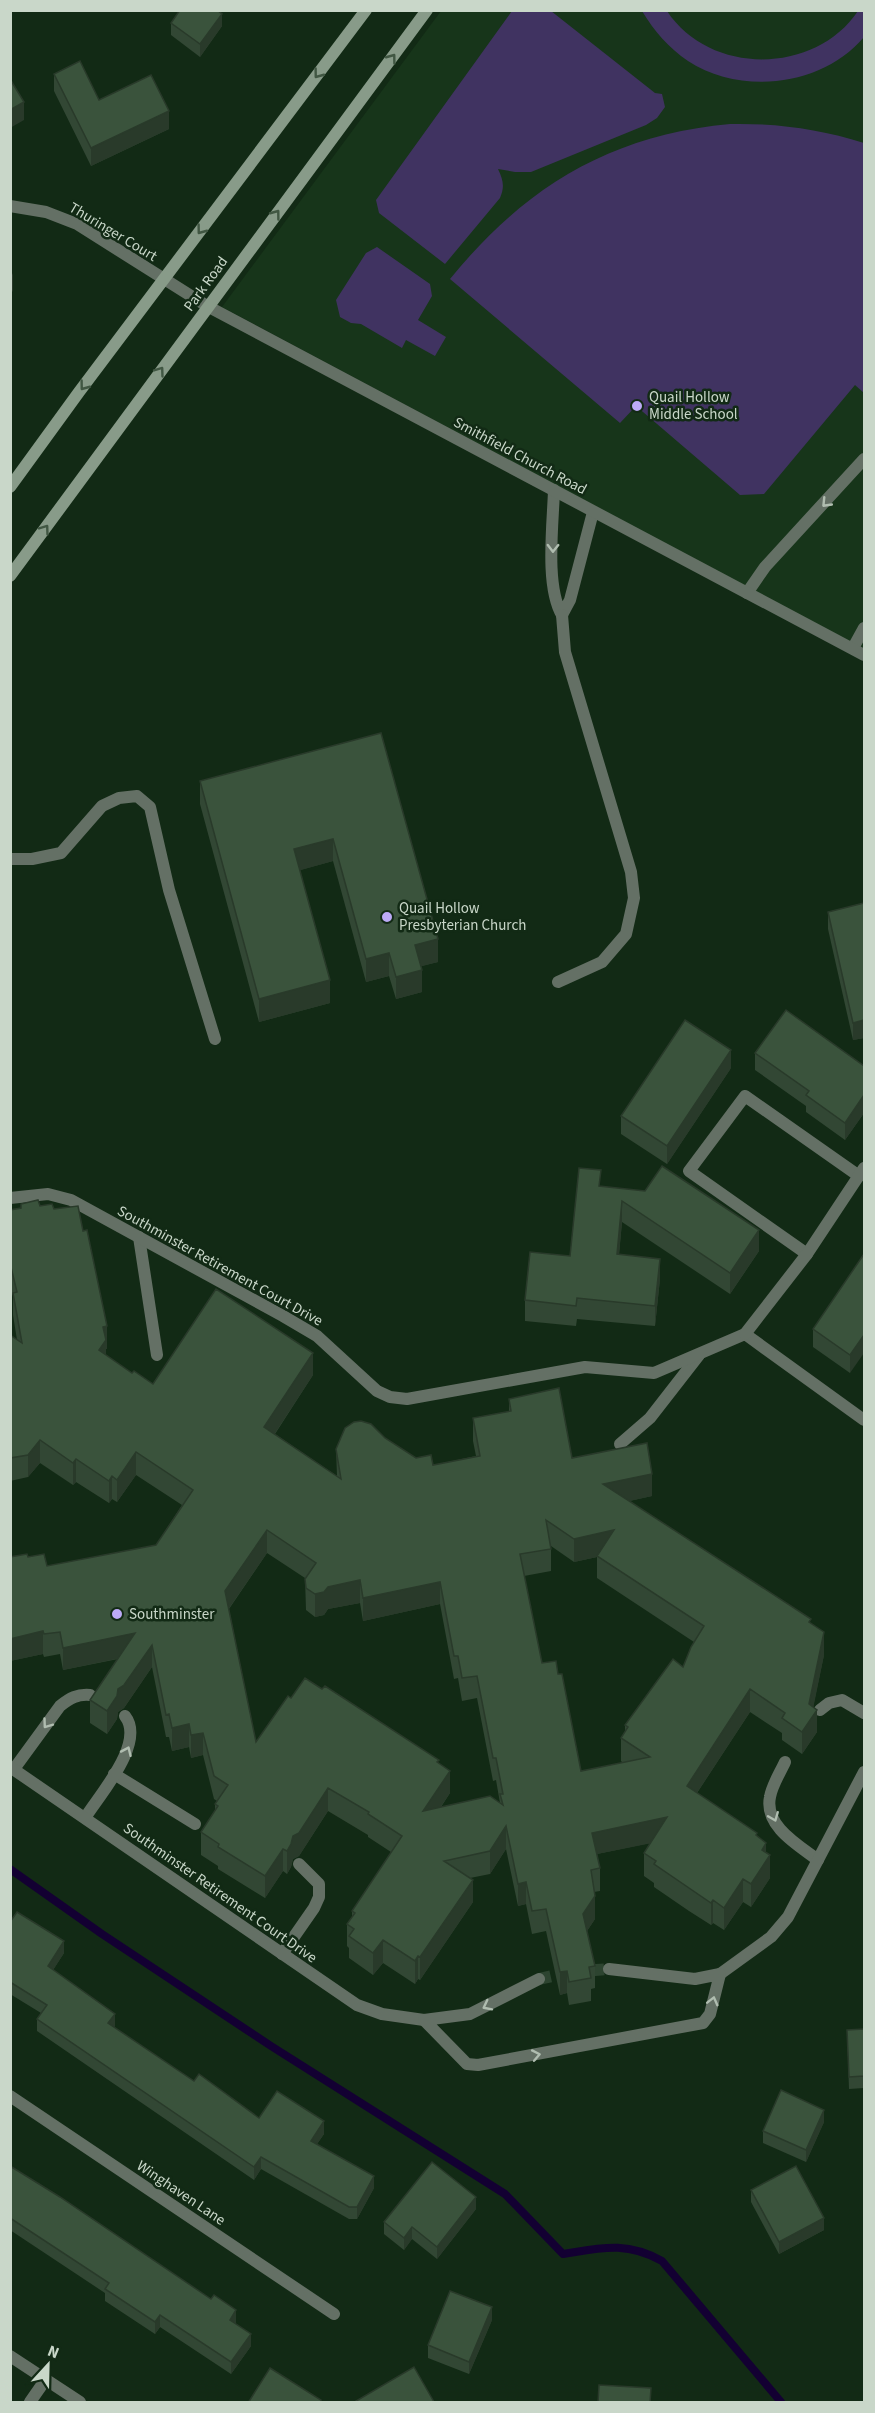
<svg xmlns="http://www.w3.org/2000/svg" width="875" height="2413" viewBox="0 0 875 2413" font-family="'Source Sans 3',sans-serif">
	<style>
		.built { fill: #17351a }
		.green { fill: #403361 }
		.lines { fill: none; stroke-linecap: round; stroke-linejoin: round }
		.stream { stroke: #130032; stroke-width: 8 }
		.minor-tunnel { stroke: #2d4430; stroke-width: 12; stroke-dasharray: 12 6; stroke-linecap: butt }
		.service { stroke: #647065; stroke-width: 12 }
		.minor { stroke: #647065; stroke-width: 12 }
		.secondary { stroke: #889b89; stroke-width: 12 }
		.wall { fill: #324734; fill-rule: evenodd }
		.shaded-wall { fill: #293a2a }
		.building { fill: #3a533c; stroke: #293a2a; stroke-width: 1.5; fill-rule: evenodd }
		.oneway { stroke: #415743 }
		.oneway2 { stroke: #b0bdb0 }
		.poi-dot { fill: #bcaaf6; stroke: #122a15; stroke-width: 2 }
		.labels { text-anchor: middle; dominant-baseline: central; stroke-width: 5; stroke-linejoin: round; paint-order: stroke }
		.street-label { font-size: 15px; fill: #c9d7c9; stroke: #122a15 }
		.poi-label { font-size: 15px; fill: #c9d7c9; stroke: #122a15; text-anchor: start }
	</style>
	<rect width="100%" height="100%" fill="#122a15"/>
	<polygon class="built" points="441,11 864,11 864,649 222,307"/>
	<g class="green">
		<path d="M512 11H551L655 93 662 94 665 107 657 118 646 125 531 172H515L498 169C503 180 505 186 500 198L445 264 379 213 376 200Z"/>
		<path d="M642 11H667C710 76 815 75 858 11H864V37C823 86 742 96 688 61 669 48 654 31 642 11Z"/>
		<path d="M730 124C776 123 820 129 864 143V393L855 385 764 494 740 495 636 406 620 423 450 279C525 187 610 135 730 124Z"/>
		<polygon points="377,247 430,284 432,296 418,320 446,337 435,356 406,340 402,348 361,324 351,323 340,317 336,300 366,253"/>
	</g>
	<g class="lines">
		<path class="stream" d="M10 1869 102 1934 271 2046 505 2194 563 2254C601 2248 626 2241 662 2261L781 2402"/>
		<polyline class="minor-tunnel" points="539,1979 570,1972 609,1969"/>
		<g class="service">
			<path d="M554 490C553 524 545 586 562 615L570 600 593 512"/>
			<polyline points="747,593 765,567 864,459"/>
			<polyline points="853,648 864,628"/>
			<polyline points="10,859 32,859 61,853 102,806 119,798 137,796 150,807 169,890 215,1039"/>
			<polyline points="558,982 602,962 626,934 634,898 631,872 565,652 562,615"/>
			<polyline points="139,1237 157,1355"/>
			<polyline points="807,1254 689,1171 745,1096 859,1176"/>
			<polyline points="620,1444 650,1418 699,1355"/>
			<polyline points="820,1710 829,1703 842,1700 864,1713"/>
			<path d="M785 1762C780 1773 772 1785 770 1797 764 1826 798 1845 818 1860"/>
			<path d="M14 1769 60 1706C70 1698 77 1694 90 1695"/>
			<polyline points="114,1774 195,1824"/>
			<path d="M85 1818C100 1794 146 1743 125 1716"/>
			<polyline points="282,1954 314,1908 319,1897 319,1884 299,1864"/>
		</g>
		<g class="minor">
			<polyline points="10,206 46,212 77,224 207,306 864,655"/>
			<polyline points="10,1198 48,1194 71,1200 283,1316 317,1336 377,1391 390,1397 407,1399 585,1367 654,1373 745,1334 864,1420"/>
			<polyline points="745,1334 807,1254 864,1168"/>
			<polyline points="10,1767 357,2005 382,2014 424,2020"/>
			<polyline points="720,1974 771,1937 788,1917 864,1772"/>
			<polyline points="539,1979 470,2014 424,2020 467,2064 478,2065 703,2023 710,2014 720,1974 695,1979 609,1969"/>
			<polyline points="10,2096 334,2314"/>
			<polyline points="10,2356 80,2402"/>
			<polyline points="30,2402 46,2379"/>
		</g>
		<g class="secondary">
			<polyline points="10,487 79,392 366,10"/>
			<polyline points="10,576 427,10"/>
		</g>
	</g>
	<g class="wall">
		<polygon points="171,23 222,26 200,57 171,35"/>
		<polygon points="54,74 99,100 169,129 91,166 54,91"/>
		<polygon points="381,733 438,962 421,966 422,992 396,999 389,976 366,982 333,861 300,870 330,1003 259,1022 200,804 200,781"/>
		<polygon points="864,903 864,1038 853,1040 828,929 828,912"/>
		<polygon points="755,1053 864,1066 864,1113 845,1140 806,1112 806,1106 755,1070"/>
		<polygon points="731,1068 667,1164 621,1134 621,1116"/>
		<polygon points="601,1186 759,1251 730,1294 622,1222 619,1255 660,1279 655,1326 577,1319 576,1326 525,1321 525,1300 570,1256"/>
		<path d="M40 1206 107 1349H106V1355L132 1373 153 1384 313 1375 275 1434 337 1476 336 1449 385 1438 416 1458 433 1465 476 1456 473 1441V1418L509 1412V1399L572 1458 652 1496 629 1501 811 1624 824 1655 813 1707 817 1732 802 1754 782 1740V1733L750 1712 697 1793 757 1836 766 1852 770 1878 751 1907 743 1902 724 1930 713 1923 711 1925 689 1911 654 1887V1883L644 1876V1853L650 1843 597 1854 600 1868V1891L594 1892 595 1919 587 1931 595 1966V1988L591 1989V2001L569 2005 567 1993 560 1995 546 1931 532 1934 526 1904 518 1906 506 1849 490 1874 470 1878 473 1902 420 1980 418 1979 415 1984 383 1963 373 1975 349 1958V1948L347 1946V1924L352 1917V1911L391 1852 368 1837V1835L328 1811 299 1856 293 1859 291 1867 287 1874 283 1871 265 1898 218 1869V1866L201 1855V1832L215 1811V1804L217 1801 214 1799 203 1755 191 1758 189 1747 172 1751 169 1737H166L152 1667 124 1708 118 1712 117 1719 107 1734 90 1723V1700L118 1659 63 1670 60 1654 44 1657 43 1654 10 1661V1557H28L47 1566 156 1545 182 1505 136 1475 117 1502 112 1499 109 1503 76 1482 73 1485 40 1463 28 1477 10 1481V1335L17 1340 13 1315V1296L10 1286V1210ZM551 1546 574 1562 597 1557V1578L694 1642 683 1667 625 1725V1732L621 1738V1761L623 1763 581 1771 558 1674 542 1663 524 1576 551 1571ZM267 1553 305 1578 306 1610 315 1617 324 1615 328 1609 360 1603 363 1621 440 1604 454 1679 458 1678 462 1701 477 1698 493 1781 496 1780 500 1803 441 1807 450 1793 439 1763 291 1698 256 1742 229 1609Z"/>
		<polygon points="864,1254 850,1373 813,1347 813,1329"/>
		<polygon points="10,1922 64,1953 53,1970 115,2026 114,2027 194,2081 259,2118 324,2134 317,2144 374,2188 357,2219 349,2219 261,2169 254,2180 37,2031 37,2019 41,2013 10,1994"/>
		<polygon points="864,2029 864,2088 849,2089 847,2030"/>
		<polygon points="824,2122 806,2162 763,2143 763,2131"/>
		<polygon points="10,2166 236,2322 235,2324 251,2346 231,2374 160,2327 155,2334 105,2301 105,2293 10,2230"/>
		<polygon points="751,2190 824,2230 779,2254 751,2202"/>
		<polygon points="476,2209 437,2259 412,2239 404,2250 384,2234 384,2222"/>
		<polygon points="492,2320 469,2374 428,2358 428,2345"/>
	</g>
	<g class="shaded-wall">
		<polygon points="222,14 222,26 200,57 200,44"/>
		<polygon points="24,102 24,120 10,128 10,110"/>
		<polygon points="169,111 169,129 91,166 91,148"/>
		<polygon points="13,273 13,290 10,297 10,279"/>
		<polygon points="333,839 333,861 294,872 294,849"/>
		<polygon points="438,939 438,962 415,968 415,945"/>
		<polygon points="389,953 389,976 366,982 366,959"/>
		<polygon points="422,970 422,992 396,999 396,977"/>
		<polygon points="330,980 330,1003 259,1022 259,999"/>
		<polygon points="864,1020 864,1038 853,1040 853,1023"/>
		<polygon points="731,1050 731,1068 667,1164 667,1146"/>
		<polygon points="864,1095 864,1113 845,1140 845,1123"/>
		<polygon points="622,1201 622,1222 617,1275 617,1254"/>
		<polygon points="759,1230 759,1251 730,1294 730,1273"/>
		<polygon points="660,1259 660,1279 655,1326 655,1306"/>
		<polygon points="107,1326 107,1349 106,1349 106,1362 99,1350 103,1327"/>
		<polygon points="864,1335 864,1353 850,1373 850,1355"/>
		<polygon points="313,1353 313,1375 264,1450 264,1427"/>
		<polygon points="40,1440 40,1463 28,1477 28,1455"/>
		<polygon points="136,1452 136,1475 117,1502 117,1480"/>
		<polygon points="76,1459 76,1482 73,1485 73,1463"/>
		<polygon points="652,1474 652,1496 603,1507 603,1484"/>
		<polygon points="112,1476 112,1499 109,1503 109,1481"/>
		<polygon points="267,1530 267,1553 225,1614 225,1591"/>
		<polygon points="614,1530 597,1557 574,1562 574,1539"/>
		<polygon points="360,1580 360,1603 328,1609 324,1615 315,1617 315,1594 328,1587"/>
		<polygon points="440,1582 440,1604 363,1621 363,1598"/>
		<polygon points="43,1631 43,1654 10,1661 10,1639"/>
		<polygon points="824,1632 824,1655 811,1719 817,1710 817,1732 802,1754 802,1732 809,1704"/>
		<polygon points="135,1633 135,1655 63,1670 63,1648"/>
		<polygon points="152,1645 152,1667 124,1708 118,1712 117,1719 107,1734 107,1711 118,1689"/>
		<polygon points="750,1689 750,1712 687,1808 687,1786"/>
		<polygon points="189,1724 189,1747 172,1751 172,1728"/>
		<polygon points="203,1733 203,1755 191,1758 191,1735"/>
		<polygon points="450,1771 450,1793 423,1833 423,1811"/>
		<polygon points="328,1788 328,1811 299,1856 293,1859 291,1867 287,1874 287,1851 293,1836"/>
		<polygon points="667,1817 667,1840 592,1855 592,1833"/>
		<polygon points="506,1826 506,1849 490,1874 490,1851"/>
		<polygon points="766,1843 766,1860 770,1855 770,1878 751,1907 751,1884 762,1850"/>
		<polygon points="283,1849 283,1871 265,1898 265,1876"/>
		<polygon points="743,1879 743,1902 724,1930 724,1908"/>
		<polygon points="473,1880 473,1902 420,1980 420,1957"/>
		<polygon points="526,1882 526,1904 518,1906 518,1884"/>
		<polygon points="595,1896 595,1919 583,1937 583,1914"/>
		<polygon points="713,1900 713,1923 711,1925 711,1903"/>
		<polygon points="383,1940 383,1963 373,1975 373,1953"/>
		<polygon points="64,1941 64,1953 48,1978 48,1966"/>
		<polygon points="418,1956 418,1979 415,1984 415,1961"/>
		<polygon points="567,1971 567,1993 560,1995 560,1972"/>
		<polygon points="115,2014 115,2026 108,2035 108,2023"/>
		<polygon points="824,2110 824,2122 806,2162 806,2150"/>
		<polygon points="324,2121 324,2134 311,2153 311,2141"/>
		<polygon points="261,2157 261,2169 254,2180 254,2167"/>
		<polygon points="374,2176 374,2188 357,2219 357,2207"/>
		<polygon points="476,2197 476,2209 437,2259 437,2247"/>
		<polygon points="824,2218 824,2230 779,2254 779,2242"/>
		<polygon points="412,2227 412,2239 404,2250 404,2238"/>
		<polygon points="492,2307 492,2320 469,2374 469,2362"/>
		<polygon points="236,2310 236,2322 230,2332 230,2320"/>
		<polygon points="160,2315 160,2327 155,2334 155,2322"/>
		<polygon points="251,2334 251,2346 231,2374 231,2362"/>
	</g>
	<g class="building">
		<polygon points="180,10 217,10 222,14 200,44 171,23"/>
		<polygon points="80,61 99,100 151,75 169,111 91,148 54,74"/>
		<polygon points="10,79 24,102 10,110"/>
		<polygon points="381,733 438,939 415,945 422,970 396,977 389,953 366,959 333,839 294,849 330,980 259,999 200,781"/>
		<polygon points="864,903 864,1020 853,1023 828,912"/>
		<polygon points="786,1010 864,1066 864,1095 845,1123 806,1095 809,1091 755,1053"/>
		<polygon points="685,1020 731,1050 667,1146 621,1116"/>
		<polygon points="662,1166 759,1230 730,1273 622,1201 617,1254 660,1259 655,1306 577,1298 576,1306 525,1300 530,1252 570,1256 579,1168 601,1170 599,1186 645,1191"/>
		<path d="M38 1200 40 1206 52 1204 54 1209 78 1206 83 1231 87 1230 107 1326 103 1327 106 1340 99 1350 132 1373 134 1371 153 1384 216 1289 313 1353 264 1427 341 1479 336 1449 345 1428 354 1422 361 1421 371 1424 385 1438 416 1458 431 1455 433 1465 480 1456 473 1418 511 1411 509 1399 559 1388 572 1458 647 1443 652 1474 603 1484 811 1619 809 1622 824 1632 809 1704 817 1710 802 1732 782 1718 785 1713 750 1689 687 1786 757 1833 756 1835 766 1843 762 1850 770 1855 751 1884 743 1879 724 1908 713 1900 711 1903 654 1864 656 1861 644 1853 667 1817 592 1833 600 1868 591 1870 595 1896 583 1914 595 1966 589 1967 591 1978 569 1982 567 1971 560 1972 546 1909 532 1911 526 1882 518 1884 506 1826 490 1851 444 1861 473 1880 420 1957 418 1956 415 1961 383 1940 373 1953 349 1936 354 1929 347 1924 355 1913 352 1911 402 1836 368 1814 369 1812 328 1788 299 1833 293 1836 291 1844 287 1851 283 1849 265 1876 218 1847 219 1844 201 1832 218 1806 215 1804 228 1785 214 1776 203 1733 191 1735 189 1724 172 1728 169 1714 166 1715 152 1645 124 1685 118 1689 117 1696 107 1711 90 1700 135 1633 63 1648 60 1632 44 1634 43 1631 10 1639V1557L27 1554 28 1557 44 1554 47 1566 156 1545 193 1490 136 1452 117 1480 112 1476 109 1481 76 1459 73 1463 40 1440 28 1455 10 1458V1335L22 1343 13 1293 17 1292 10 1263V1210L21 1208V1204ZM546 1520 574 1539 614 1530 597 1556 704 1626 691 1647 683 1667 673 1659 625 1725 628 1727 621 1738 650 1757 581 1771 562 1674H558L556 1661 542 1663 520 1554 551 1549ZM267 1530 316 1563 305 1579 306 1588 315 1594 324 1592 328 1587 360 1580 363 1598 440 1582 454 1656H458L462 1678 477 1676 493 1758H496L503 1794H500L503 1805 490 1796 423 1811 450 1771 437 1762 439 1760 325 1686 322 1689 305 1678 291 1698 288 1696 256 1742 225 1591Z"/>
		<polygon points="864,1254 864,1335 850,1355 813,1329"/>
		<polygon points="17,1912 64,1941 48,1966 115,2014 108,2023 194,2081 199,2074 259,2118 277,2091 324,2121 311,2141 374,2176 357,2207 349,2207 261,2157 254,2167 37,2019 47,2005 10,1982 10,1922"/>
		<polygon points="864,2029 864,2076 849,2077 847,2030"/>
		<polygon points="781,2090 824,2110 806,2150 763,2131"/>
		<polygon points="432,2162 476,2197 437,2247 412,2227 404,2238 384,2222"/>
		<polygon points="10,2166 60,2197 211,2299 214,2295 236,2310 230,2320 251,2334 231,2362 160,2315 155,2322 105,2289 109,2283 10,2218"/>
		<polygon points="796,2166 824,2218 779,2242 751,2190"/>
		<polygon points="450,2291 492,2307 469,2362 428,2345"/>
		<polygon points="414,2367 434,2402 357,2403 356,2401"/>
		<polygon points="270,2368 321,2400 320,2403 248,2403"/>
		<polygon points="599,2385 651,2388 650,2403 598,2403"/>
	</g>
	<defs><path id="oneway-chevron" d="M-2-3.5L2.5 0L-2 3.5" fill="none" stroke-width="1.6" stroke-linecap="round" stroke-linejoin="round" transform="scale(1.5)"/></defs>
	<g class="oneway">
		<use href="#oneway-chevron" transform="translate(392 58) rotate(-53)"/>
		<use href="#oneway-chevron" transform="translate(318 74) rotate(127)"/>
		<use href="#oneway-chevron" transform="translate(276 214) rotate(-53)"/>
		<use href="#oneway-chevron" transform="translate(201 230) rotate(127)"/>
		<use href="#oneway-chevron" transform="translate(160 371) rotate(-54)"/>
		<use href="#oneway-chevron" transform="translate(84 386) rotate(127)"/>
		<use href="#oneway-chevron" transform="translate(45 529) rotate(-54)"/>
	</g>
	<g class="oneway2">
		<use href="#oneway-chevron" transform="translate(826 503) rotate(134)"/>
		<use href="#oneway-chevron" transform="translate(553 548) rotate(91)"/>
		<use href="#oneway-chevron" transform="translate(47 1724) rotate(126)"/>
		<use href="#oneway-chevron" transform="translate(127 1751) rotate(-66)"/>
		<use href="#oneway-chevron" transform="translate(774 1817) rotate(68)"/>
		<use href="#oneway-chevron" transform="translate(713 2001) rotate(-76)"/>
		<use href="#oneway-chevron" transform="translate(487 2006) rotate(153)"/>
		<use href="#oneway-chevron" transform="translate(536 2055) rotate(-11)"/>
	</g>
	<g class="poi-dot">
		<circle cx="637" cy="406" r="6"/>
		<circle cx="387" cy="917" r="6"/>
		<circle cx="117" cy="1614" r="6"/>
	</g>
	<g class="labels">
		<g class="street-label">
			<text transform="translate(113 232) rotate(31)">Thuringer Court</text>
			<text transform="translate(206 284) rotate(-54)">Park Road</text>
			<text transform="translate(520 456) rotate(28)">Smithfield Church Road</text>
			<text transform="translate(220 1266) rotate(29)">Southminster Retirement Court Drive</text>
			<text transform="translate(220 1893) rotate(35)">Southminster Retirement Court Drive</text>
			<text transform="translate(181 2193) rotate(34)">Winghaven Lane</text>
		</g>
		<g class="poi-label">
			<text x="649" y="397">Quail Hollow<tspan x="649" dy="17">Middle School</tspan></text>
			<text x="399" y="908">Quail Hollow<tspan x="399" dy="17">Presbyterian Church</tspan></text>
			<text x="129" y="1614">Southminster</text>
		</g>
	</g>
	<rect width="875" height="2413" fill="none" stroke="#c9d7c9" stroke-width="24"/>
	<g transform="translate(48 2365) rotate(22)" stroke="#122a15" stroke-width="4.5" paint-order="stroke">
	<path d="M0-4.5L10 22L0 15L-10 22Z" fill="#c9d7c9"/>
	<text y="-9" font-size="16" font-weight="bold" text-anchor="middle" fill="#c9d7c9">N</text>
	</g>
</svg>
